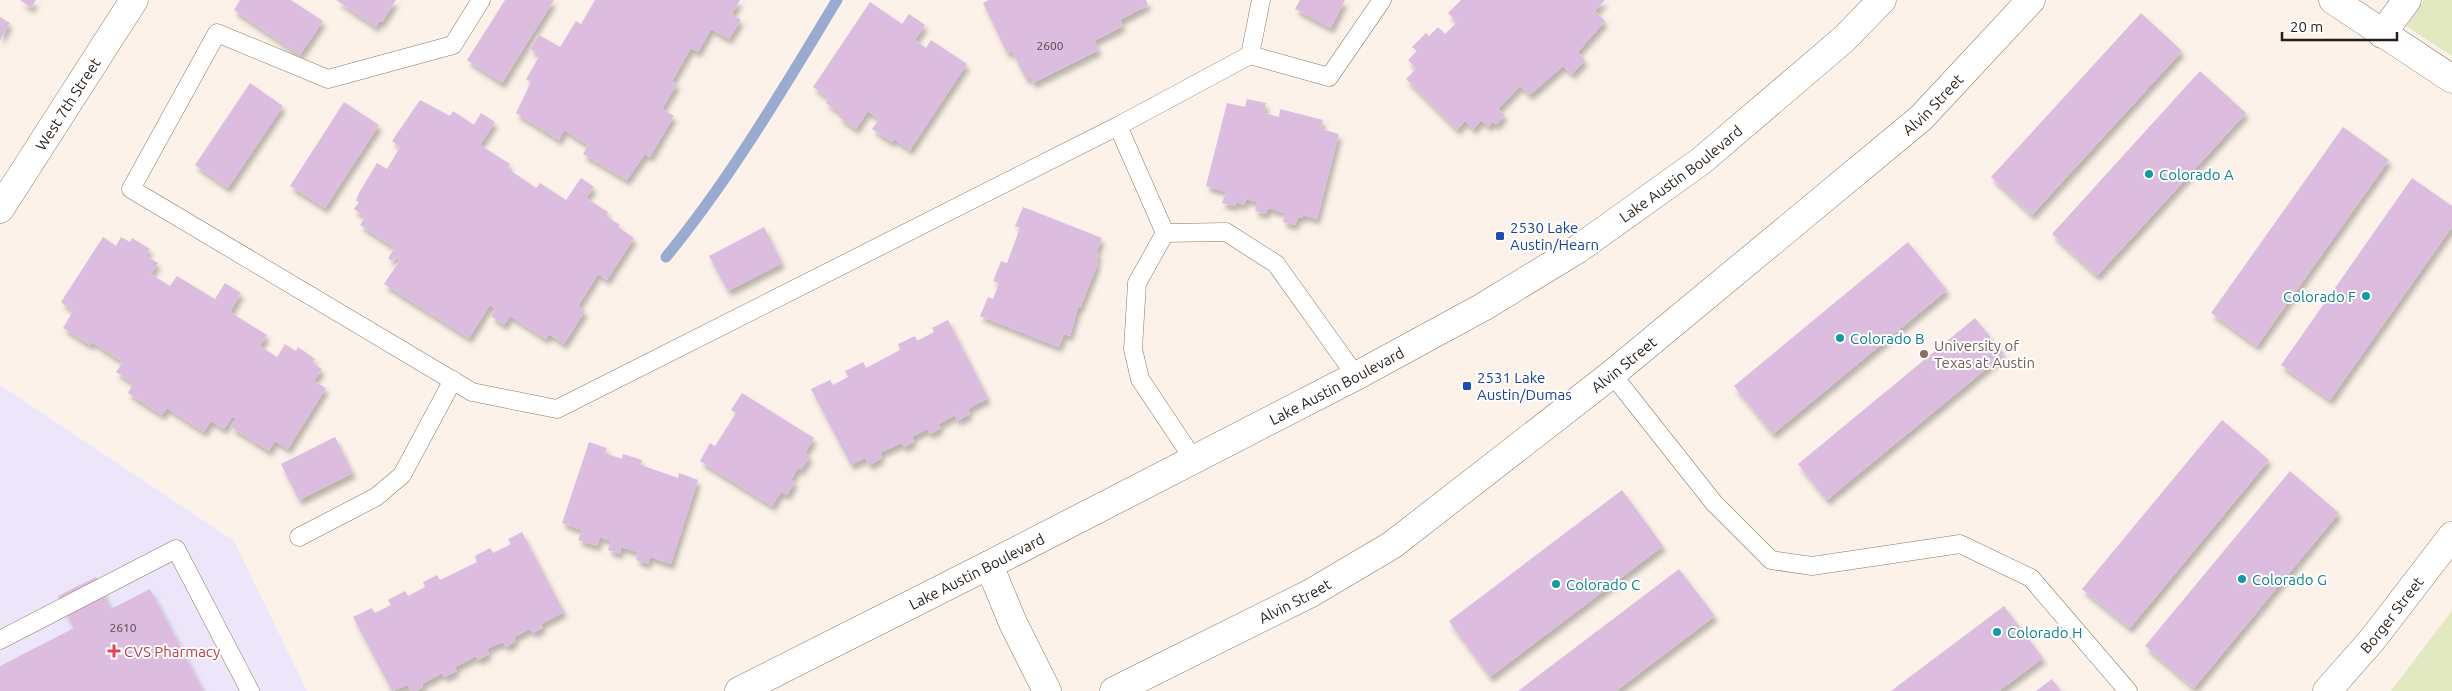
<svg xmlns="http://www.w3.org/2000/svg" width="2452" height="691" viewBox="0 0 2452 691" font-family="Ubuntu,sans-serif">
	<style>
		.commercial { fill: #ede6fb }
		.green { fill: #e2e8bf }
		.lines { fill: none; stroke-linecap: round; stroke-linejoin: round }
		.stream { stroke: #99abd0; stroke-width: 11 }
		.building { fill: #dcbddf; filter: url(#shadow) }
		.service-casing { stroke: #8d7764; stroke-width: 19 }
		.minor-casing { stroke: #8d7764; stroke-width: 29 }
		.secondary-casing { stroke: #8d7764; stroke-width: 29 }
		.service { stroke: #fff; stroke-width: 18 }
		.minor { stroke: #fff; stroke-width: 28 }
		.secondary { stroke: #fff; stroke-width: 28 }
		.culture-dot { fill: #0f9aa8; stroke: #fff; stroke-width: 2 }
		.transit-dot { fill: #1a4fb4; stroke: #fff; stroke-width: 2 }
		.education-dot { fill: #8d6e63; stroke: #fff; stroke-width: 2 }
		.health-dot { fill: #e0444e; stroke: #fff; stroke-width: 2 }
		.labels { text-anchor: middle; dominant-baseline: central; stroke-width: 4; stroke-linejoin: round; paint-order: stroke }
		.number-label { font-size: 12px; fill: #544548 }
		.street-label { font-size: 15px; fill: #261d16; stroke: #fff }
		.culture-label { font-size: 15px; fill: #0d838f; stroke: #fff; text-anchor: start }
		.transit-label { font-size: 15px; fill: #164399; stroke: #fff; text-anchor: start }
		.education-label { font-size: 15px; fill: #785e54; stroke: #fff; text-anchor: start }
		.health-label { font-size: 15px; fill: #be3a42; stroke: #fff; text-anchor: start }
	</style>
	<defs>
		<filter id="shadow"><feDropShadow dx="3" dy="5.5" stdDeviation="2.5" flood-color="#0004"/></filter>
	</defs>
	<rect width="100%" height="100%" fill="#fcf2e9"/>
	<polygon class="commercial" points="0,385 234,541 307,691 0,691"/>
	<g class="green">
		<polygon points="2424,0 2452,0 2452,56 2406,26"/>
		<polygon points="2452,610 2452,691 2391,691 2451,612"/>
	</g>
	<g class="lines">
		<path class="stream" d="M666 257C731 178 784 87 837 0"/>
	</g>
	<g class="building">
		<polygon points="20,0 36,0 31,8"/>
		<polygon points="240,0 291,0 323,21 300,55 234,10"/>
		<polygon points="336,0 396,0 382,22 379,21 376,27"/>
		<polygon points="505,0 554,0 502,83 467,60"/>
		<polygon points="595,0 740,0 732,14 741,20 729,39 711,29 698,52 691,48 672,81 677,84 662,109 674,116 650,157 645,154 627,180 583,154 588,145 564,130 559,140 516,113 531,82 526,79 540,55 530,49 539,35 560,47 576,21 581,24"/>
		<polygon points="988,0 1146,0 1148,5 1120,20 1123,26 1094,41 1099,50 1033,83 1030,77 1026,79 1012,51 1007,53 983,3"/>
		<polygon points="1300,0 1345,0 1331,28 1295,9"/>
		<polygon points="1461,0 1605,0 1595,11 1605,21 1578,52 1585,60 1572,74 1563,66 1530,95 1520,86 1498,109 1505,115 1496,125 1493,122 1488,127 1482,120 1473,129 1465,121 1457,130 1406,79 1416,69 1408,60 1417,51 1412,47 1426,33 1429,36 1438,27 1445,34 1457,22 1448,13"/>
		<polygon points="870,2 902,24 909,14 925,25 915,40 926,48 931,40 967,64 910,150 894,139 892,142 872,129 879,119 868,111 856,129 839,117 841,113 826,103 829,98 813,87"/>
		<polygon points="2141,13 2182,51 2032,215 1991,177"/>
		<polygon points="0,17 10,23 0,40"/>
		<polygon points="2200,71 2246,113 2097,276 2052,234"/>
		<polygon points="250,83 283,106 228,188 195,165"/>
		<polygon points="1247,99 1266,103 1264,113 1279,117 1280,109 1323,120 1321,129 1339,134 1317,219 1303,215 1302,218 1298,217 1295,225 1283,222 1285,213 1268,208 1266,214 1255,211 1257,202 1246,199 1244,205 1237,202 1235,206 1222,203 1226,192 1206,186 1227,103 1245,107"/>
		<polygon points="420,100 450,116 453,111 474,125 481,113 495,122 480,145 510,164 507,168 536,188 540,183 566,200 581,178 594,187 586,198 608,212 606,216 620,225 618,227 634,238 607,280 598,274 578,306 585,311 564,344 549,334 546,339 510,316 504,325 491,316 495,309 490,305 469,338 384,284 400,260 395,257 392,261 388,258 395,248 360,225 365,217 354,209 359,202 356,200 360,191 377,163 387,169 400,147 392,141"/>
		<polygon points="344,102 379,125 325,208 290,186"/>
		<polygon points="2343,127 2389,160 2257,346 2211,313"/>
		<polygon points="2412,178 2452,206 2452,227 2330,400 2281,365"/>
		<polygon points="1023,207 1102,238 1096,253 1099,254 1096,262 1098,263 1080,308 1078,308 1070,336 1064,334 1059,347 980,316 988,297 993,299 999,283 993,281 1001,261 1007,263 1020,228 1015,226"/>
		<polygon points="764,227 782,263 728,291 709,256"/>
		<polygon points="103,237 116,246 121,237 130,242 132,238 150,249 146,256 158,263 151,274 170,286 177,276 215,299 225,283 241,293 230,312 267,335 260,346 277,357 285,344 296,351 298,347 315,359 312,363 322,369 314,381 326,388 288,449 275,441 269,451 231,427 236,418 232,417 224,429 211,421 204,432 167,408 162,415 128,393 133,383 116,372 123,362 92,342 90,345 63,328 73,311 61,302"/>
		<polygon points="1908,242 1947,290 1773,434 1734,386"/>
		<polygon points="1975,318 2004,354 1827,500 1798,464"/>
		<polygon points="948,320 988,398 968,409 970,414 957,421 955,415 939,424 941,428 930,434 927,429 912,437 914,442 904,447 901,443 880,453 882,458 869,465 865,458 851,465 811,389 830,380 833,385 848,377 845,371 863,362 866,368 900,350 898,344 915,336 917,341 934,332 932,328"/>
		<polygon points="742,393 814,438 805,453 810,456 801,470 798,468 791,480 795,482 787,495 781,492 772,506 700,461 710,443 715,446 736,413 731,410"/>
		<polygon points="2222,420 2269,460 2130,628 2082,589"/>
		<polygon points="335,437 353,473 299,500 281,464"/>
		<polygon points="589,442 607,448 605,453 622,459 623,454 642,460 641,465 678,478 679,473 698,480 671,564 650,557 648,564 636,560 638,552 621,547 620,554 608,550 611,541 600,537 597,546 578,540 582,530 562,523"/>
		<polygon points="2290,471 2339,513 2194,688 2145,646"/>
		<polygon points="1622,490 1663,546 1490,677 1449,621"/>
		<polygon points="522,532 564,612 541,624 543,628 533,633 530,629 514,637 516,641 506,647 503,642 487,649 489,654 478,660 476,656 455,667 457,671 444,677 442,673 422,684 423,687 416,691 411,691 408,685 392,691 353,617 372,608 375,613 391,605 388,600 405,591 408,596 425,587 423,582 437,575 440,580 477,562 475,556 490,548 493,553 511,544 508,539"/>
		<polygon points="1679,569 1715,616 1616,691 1518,691"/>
		<polygon points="96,577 111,609 150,589 203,691 0,691 0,666 74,628 58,596"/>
		<polygon points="2004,606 2043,658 1999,691 1891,691"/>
		<polygon points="2052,679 2061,691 2036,691"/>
	</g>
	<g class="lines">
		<defs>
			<g id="service">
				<polyline points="481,0 453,45 328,79 217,33 131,189 472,392 557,409 1118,126 1165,233"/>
				<polyline points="1250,55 1261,0"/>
				<polyline points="1118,126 1250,55 1329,77 1382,0"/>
				<polyline points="1165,233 1226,232 1276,264 1356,376"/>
				<polyline points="1165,233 1137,283 1133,349 1140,379 1194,460"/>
				<polyline points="1612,374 1714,503 1771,560 1812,566 1960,544 2031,578 2128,691"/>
				<polyline points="299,537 376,497 402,475 453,380"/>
				<polyline points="0,640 176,549 250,691"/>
			</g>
			<g id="minor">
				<polyline points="2333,0 2452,79"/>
				<polyline points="2382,34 2407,0"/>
				<path id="s1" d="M0 209 134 0"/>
				<polyline points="989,565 1013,623 1047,691"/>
				<path id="s2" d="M1114 691 1311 593 1392 545 1612 374 1921 118 2031 0"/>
				<path id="s3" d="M2327 691 2372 640 2452 536"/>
			</g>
			<g id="secondary">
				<path id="s4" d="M739 691 989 565 1356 376 1483 307 1578 249 1701 161 1844 39 1882 0"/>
			</g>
		</defs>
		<use href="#service" class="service-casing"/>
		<use href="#minor" class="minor-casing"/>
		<use href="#secondary" class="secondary-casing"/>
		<use href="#service" class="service"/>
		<use href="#minor" class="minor"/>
		<use href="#secondary" class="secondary"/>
	</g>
	<g class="culture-dot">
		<circle cx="2149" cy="174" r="5"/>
		<circle cx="2366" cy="296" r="5"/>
		<circle cx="1840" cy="338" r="5"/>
		<circle cx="2242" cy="579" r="5"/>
		<circle cx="1556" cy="584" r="5"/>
		<circle cx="1997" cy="632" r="5"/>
	</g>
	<g class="transit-dot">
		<rect x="1495" y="231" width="10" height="10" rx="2.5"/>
		<rect x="1462" y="381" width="10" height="10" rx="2.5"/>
	</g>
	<circle class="education-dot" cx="1924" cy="354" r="5"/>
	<path class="health-dot" d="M111.5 643.5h5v5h5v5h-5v5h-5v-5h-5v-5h5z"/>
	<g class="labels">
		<g class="number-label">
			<text x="1050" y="45">2600</text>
			<text x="123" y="627">2610</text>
		</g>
		<g class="street-label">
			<text stroke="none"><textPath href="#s2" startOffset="1012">Alvin Street</textPath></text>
			<text stroke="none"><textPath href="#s1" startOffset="125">West 7th Street</textPath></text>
			<text stroke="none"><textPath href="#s4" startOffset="1076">Lake Austin Boulevard</textPath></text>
			<text stroke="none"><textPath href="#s2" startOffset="608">Alvin Street</textPath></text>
			<text stroke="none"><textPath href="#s4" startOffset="671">Lake Austin Boulevard</textPath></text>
			<text stroke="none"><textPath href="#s4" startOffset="266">Lake Austin Boulevard</textPath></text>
			<text stroke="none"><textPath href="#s2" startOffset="202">Alvin Street</textPath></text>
			<text stroke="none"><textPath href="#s3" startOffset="100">Borger Street</textPath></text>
		</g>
		<g class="culture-label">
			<text x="2159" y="174">Colorado A</text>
			<text x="2356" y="296" text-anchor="end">Colorado F</text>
			<text x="1850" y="338">Colorado B</text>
			<text x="2252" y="579">Colorado G</text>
			<text x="1566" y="584">Colorado C</text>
			<text x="2007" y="632">Colorado H</text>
		</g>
		<g class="transit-label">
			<text x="1510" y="227">2530 Lake<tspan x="1510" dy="17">Austin/Hearn</tspan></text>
			<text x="1477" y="377">2531 Lake<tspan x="1477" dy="17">Austin/Dumas</tspan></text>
		</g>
		<g class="education-label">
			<text x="1934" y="345">University of<tspan x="1934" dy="17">Texas at Austin</tspan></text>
		</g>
		<g class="health-label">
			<text x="124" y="651">CVS Pharmacy</text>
		</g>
	</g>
	<path d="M2282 32v8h115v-8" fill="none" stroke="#261d16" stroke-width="2.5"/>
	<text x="2290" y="32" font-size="15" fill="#261d16" stroke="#ffffff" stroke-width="4" paint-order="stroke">20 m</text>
</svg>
